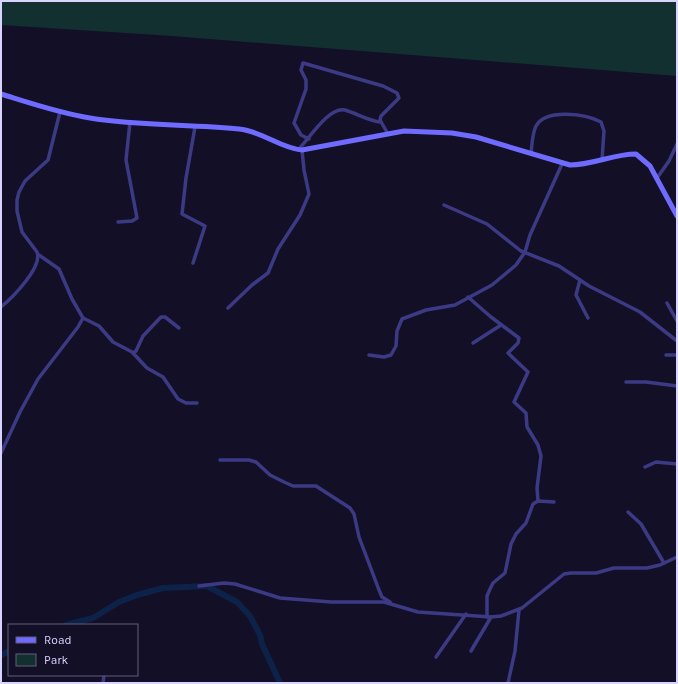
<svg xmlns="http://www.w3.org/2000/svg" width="678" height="684" viewBox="0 0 678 684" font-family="Karla,sans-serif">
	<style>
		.green { fill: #12302f }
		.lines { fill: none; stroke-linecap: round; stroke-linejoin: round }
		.river { stroke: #0c2248; stroke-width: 6 }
		.street { stroke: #3d3a85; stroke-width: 3.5 }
		.secondary { stroke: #6f6bff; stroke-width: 5 }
	</style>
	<rect width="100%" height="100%" fill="#130f26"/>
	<polygon class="green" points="1,1 677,1 677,76 172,36 1,25"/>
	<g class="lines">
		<g class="river">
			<polyline points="66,625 93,618 119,602 137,595 163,588 207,586 237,602 250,616 260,635 262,644 280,683"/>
			<polyline points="1,655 9,651"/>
		</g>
		<g class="street">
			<polyline points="309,139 301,135 294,123 306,89 306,80 301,70 303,63 383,86 397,93 399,98 381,116 380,120 388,134"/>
			<path d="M298 150C309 139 329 106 345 110 358 114 367 120 380 122"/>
			<path d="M531 154C532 145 532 134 536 126 546 108 586 114 601 122L604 131 602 160"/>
			<polyline points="657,178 669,161 677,144"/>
			<polyline points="444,205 487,224 521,251 559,266 589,286 640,312 677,341"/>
			<polyline points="118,222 132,221 137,218 126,160 130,122"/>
			<polyline points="39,255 59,269 72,299 83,318 99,326 113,342 132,352 147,368 163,377 178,399 186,403 197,403"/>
			<polyline points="193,263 205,226 182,214 186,178 195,127"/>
			<polyline points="580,280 576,295 588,318"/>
			<polyline points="468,297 491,317 519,338 518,343 508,353 528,372 514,402 526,413 527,427 538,445 541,456 537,488 538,501"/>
			<polyline points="667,303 677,321"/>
			<path d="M1 307C12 298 43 267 37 252L22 232 17 211V200L19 192 25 181 48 160 60 112"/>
			<polyline points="228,308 252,285 268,273 278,249 300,215 309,194 304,170 302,150"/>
			<polyline points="473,343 501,325"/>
			<polyline points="133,353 136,351 143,336 161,317 165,317 179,328"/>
			<polyline points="369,355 384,357 391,355 396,346 397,331 402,319 426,310 455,305 492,285 516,265 525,252 530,235 562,164"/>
			<polyline points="666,355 677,355"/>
			<polyline points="626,382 646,382 677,386"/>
			<polyline points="1,453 20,412 38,379 78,327 83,318"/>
			<polyline points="220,460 249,460 256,462 270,475 284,482 293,486 316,486 350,508 354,514 359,537 379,590 382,597 390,602"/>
			<polyline points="645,467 656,462 677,464"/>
			<polyline points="628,512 641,524 664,563"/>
			<polyline points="199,586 224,583 235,584 280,598 331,602 384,602 418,612 491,617 501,616 522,608 564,574 571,573 596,573 614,568 647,568 660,565 677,557"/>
			<polyline points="487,617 487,596 490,589 493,583 505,573 511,544 516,534 526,523 533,504 538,501 554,502"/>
			<polyline points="471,651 491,617"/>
			<polyline points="436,657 466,614"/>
			<polyline points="103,683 104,675"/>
			<polyline points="508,683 515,651 519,610"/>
		</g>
		<path class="secondary" d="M1 94C30 103 59 113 90 118 139 126 189 124 239 129 262 131 280 148 302 150L404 131 452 133 476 137 570 165C593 165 613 154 636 154L650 166 677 216"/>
	</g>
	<rect width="678" height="684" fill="none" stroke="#d9d4ff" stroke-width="4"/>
	<rect x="8" y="624" width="130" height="52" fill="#130f26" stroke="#625e7d"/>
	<rect x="16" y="637" width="20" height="6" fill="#6f6bff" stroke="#625e7d"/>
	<text x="44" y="644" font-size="12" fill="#d9d4ff">Road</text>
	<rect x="16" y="654" width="20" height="12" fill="#12302f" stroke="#625e7d"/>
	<text x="44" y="664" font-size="12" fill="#d9d4ff">Park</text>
</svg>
